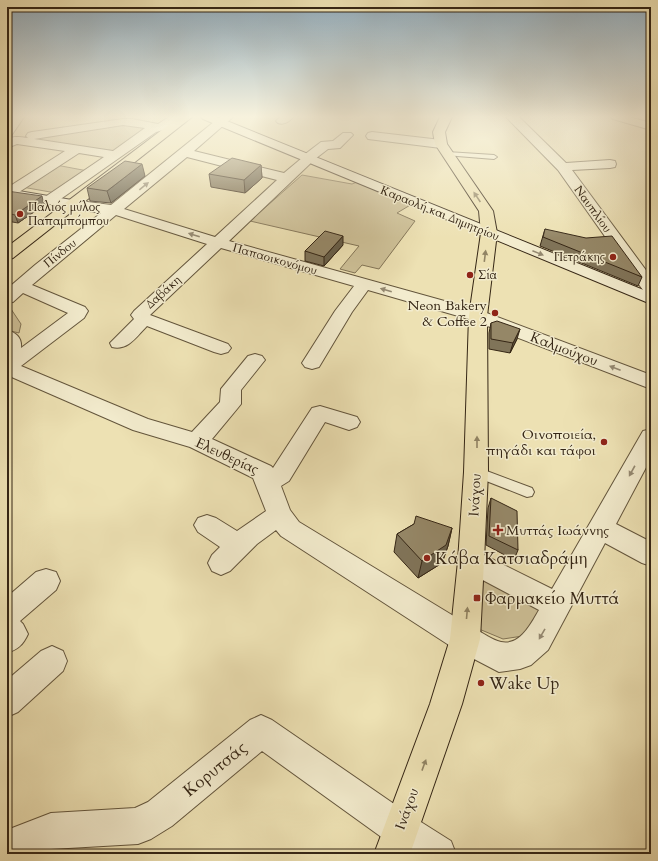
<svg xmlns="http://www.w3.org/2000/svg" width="658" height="861" viewBox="0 0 658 861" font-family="Cardo,serif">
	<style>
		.green { fill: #cec198; stroke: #827456 }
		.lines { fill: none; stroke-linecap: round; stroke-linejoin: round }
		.lane-casing { stroke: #63553c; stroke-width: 2 }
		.street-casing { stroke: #63553c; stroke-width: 2 }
		.secondary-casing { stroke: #352615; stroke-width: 2 }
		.primary-casing { stroke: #352615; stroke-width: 2 }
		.lane { fill: #f3ecce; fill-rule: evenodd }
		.street { fill: #f3ecce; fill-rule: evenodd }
		.secondary { fill: #f3ecce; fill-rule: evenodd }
		.primary { fill: #ede1b3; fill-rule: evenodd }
		.wall { fill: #807459; stroke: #352615 }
		.shaded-wall { fill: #685e48; stroke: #352615 }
		.building { fill: #958767; stroke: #352615 }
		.oneway { fill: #948972 }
		.oneway2 { fill: #918464 }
		.poi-dot { fill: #8f2418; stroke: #f3ecce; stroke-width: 1.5 }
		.labels { text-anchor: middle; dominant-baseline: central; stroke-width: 3; stroke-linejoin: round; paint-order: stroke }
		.far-poi-label { font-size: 12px; fill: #352615; stroke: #f3ecce; text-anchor: start }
		.far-street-label { font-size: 12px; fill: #352615; stroke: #f3ecce }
		.poi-label { font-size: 14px; fill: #352615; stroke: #f3ecce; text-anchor: end }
		.street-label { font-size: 14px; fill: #352615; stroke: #f3ecce }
		.near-poi-label { font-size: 17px; fill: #352615; stroke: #f3ecce; text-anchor: start }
		.near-street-label { font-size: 17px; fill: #352615; stroke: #f3ecce }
	</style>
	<rect width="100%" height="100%" fill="#ede1b3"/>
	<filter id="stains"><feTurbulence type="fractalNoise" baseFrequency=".005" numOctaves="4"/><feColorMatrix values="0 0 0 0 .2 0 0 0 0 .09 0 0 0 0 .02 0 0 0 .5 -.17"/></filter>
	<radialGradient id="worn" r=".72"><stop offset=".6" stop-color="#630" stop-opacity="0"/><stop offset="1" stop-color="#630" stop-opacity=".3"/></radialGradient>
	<g class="green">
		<polygon points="123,123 151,127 113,153 21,139"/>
		<polygon points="56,165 88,171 56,193 22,187"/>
		<polygon points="302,175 352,184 357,182 412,204 397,213 415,221 379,269 362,265 355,273 340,269 359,246 250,221"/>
		<polygon points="7,308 11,309 21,324 19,333 7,330"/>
		<polygon points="479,568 549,605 523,636 503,639 479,629"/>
	</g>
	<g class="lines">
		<defs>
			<g id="lane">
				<polygon points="447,152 494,155 497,157 494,159 445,155 444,154"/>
				<polygon points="476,467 532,488 534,492 532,496 527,497 471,475 470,472 471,469"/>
			</g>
			<g id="street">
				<polygon points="12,117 24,117 11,136 7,138 7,125"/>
				<path d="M169 117H182L167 129 156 132 55 203 50 204 45 203 43 200 45 197 104 157 79 153 13 196 7 197V188L65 151 17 144 7 148V139C14 136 20 137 28 138L26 136 28 133 32 132 123 119H132L158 124ZM123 125 145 128 113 151 34 139Z"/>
				<path d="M220 117H233L194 151 284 173 302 158 304 155 321 142 333 141 343 133H351L353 135 340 148 328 149 315 159 229 241 484 312 651 375V389L472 320 368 290 352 312 319 367 312 369 305 367 302 363 335 311 354 286 221 248 150 315 228 344 231 348 228 352 221 354 214 352 147 326C137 336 128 351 112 347L110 343 134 319 131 315 134 311 207 244 116 215 32 285 85 307 88 311 84 318 21 366 148 419 192 432 220 402 221 389 248 356 255 354 262 356 265 360 241 390V404L237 409 212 439 271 466 273 468 312 408 320 406 357 417 360 422 357 427 349 430 325 422 289 481 281 486 290 510 299 522 475 629C483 633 492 640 501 642 520 646 531 624 539 610L462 569 458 561 462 553 471 550 480 553 552 589 643 431 651 429V458L616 524 651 542V566L642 563 605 543 548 650 531 665 520 669 499 672 455 649 281 536 276 530 257 544 230 571 221 575 212 571 208 563 212 555 220 547 198 532 194 525 198 518 207 515 216 518 237 531 266 511 253 478 190 447 133 430 7 375V330C16 333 22 337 21 348L68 313 23 293 13 302 7 303V289L35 265 101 213 67 207 65 204 67 201 72 200 111 205ZM187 157 277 180 215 237 124 209Z"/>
				<path d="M280 117H293C289 122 284 125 278 123L276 121Z"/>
				<polygon points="506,117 519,117 566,163 610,160 615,161 616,164 615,167 610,168 572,170 651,277 651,294 645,293 558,170"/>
				<polygon points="611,117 629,117 651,123 651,130 613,119"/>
				<polygon points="372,132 441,140 445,141 447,144 445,147 441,148 368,139 366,136 368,133"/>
				<path d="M46 569 56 572 60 581 56 590 20 621 23 624 28 634C23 645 18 649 7 653V597L36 572Z"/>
				<polygon points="52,646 63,651 67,661 63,671 18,712 7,717 7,680 41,651"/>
				<polygon points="261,715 272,720 413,817 451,841 456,854 405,854 262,751 172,826 151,839 138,844 51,849 38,854 7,854 7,830 51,813 135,808 148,802 250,720"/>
			</g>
			<g id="secondary">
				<polygon points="201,117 217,117 651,293 651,304 203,119"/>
				<polygon points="7,189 72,200 77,201 79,204 77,207 72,208 7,197"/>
			</g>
			<g id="primary">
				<polygon points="179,117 192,117 13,258 7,260 7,247"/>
				<polygon points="440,117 452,117 445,132 447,144 493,211 497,233 487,316 488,472 484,561 480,639 462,704 410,854 374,854 430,704 450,639 458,561 464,472 469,316 481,233 479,211 435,144 433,132"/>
			</g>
		</defs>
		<use href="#lane" class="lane-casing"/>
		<use href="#street" class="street-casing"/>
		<use href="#secondary" class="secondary-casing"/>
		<use href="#primary" class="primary-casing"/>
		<use href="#lane" class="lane"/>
		<use href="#street" class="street"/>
		<use href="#secondary" class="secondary"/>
		<use href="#primary" class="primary"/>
	</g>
	<g class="wall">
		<polygon points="261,165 262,178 245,193 211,187 209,174"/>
		<polygon points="145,176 111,203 90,201 87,188"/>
		<polygon points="7,191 44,205 18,223 7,221"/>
		<polygon points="545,229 642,277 638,286 540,246"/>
		<polygon points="343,245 324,266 305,261 305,251"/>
		<polygon points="491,323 517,339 510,353 489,349 489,333"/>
		<polygon points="491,498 518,550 514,560 486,545 488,508"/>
		<polygon points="414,524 452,528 448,546 442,563 418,578 394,552 397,534"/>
	</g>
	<g class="shaded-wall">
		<polygon points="142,164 145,176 111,203 107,191"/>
		<polygon points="261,165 262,178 245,193 244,180"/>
		<polygon points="42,196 44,205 18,223 15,215"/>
		<polygon points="343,236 343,245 324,266 324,257"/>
		<polygon points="520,329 517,339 510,353 513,343"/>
		<polygon points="452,528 448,546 442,563 418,578 422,561"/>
	</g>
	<g class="building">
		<polygon points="232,158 261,165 244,180 209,174"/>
		<polygon points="125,161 142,164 107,191 87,188"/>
		<polygon points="7,191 42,196 15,215 7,213"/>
		<polygon points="545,229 586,238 612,236 642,277 543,237"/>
		<polygon points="325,231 343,236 324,257 305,251"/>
		<polygon points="497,321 520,329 513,343 491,339 491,323"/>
		<polygon points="491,498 517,511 518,550 489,536"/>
		<polygon points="416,516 452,528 446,545 422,561 397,534 414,524"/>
	</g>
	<defs><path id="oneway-solid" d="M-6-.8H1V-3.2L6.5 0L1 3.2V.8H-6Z"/></defs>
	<g class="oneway">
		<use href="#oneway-solid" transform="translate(144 186) rotate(-39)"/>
		<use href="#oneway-solid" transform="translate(194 235) rotate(-163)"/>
		<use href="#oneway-solid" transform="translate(538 253) rotate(22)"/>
		<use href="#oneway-solid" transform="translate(386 290) rotate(-164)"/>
		<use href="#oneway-solid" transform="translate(615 368) rotate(-159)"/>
		<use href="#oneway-solid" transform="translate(632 471) rotate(119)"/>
		<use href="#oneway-solid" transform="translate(542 634) rotate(120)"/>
	</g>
	<g class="oneway2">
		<use href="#oneway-solid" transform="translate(477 197) rotate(-124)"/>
		<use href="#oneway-solid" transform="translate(485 256) rotate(-83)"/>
		<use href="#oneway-solid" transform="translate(477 442) rotate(-90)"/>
		<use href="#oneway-solid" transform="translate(467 613) rotate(-85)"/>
		<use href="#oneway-solid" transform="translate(424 765) rotate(-70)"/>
	</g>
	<linearGradient id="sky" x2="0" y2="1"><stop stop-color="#91acbd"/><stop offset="0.49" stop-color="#f7f2dd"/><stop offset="1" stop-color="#f7f2dd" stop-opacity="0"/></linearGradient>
	<rect width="658" height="238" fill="url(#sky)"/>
	<g class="poi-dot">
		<circle cx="20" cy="214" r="4"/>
		<circle cx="613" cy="257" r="4"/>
		<circle cx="470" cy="275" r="4"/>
		<circle cx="495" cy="313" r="4"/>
		<circle cx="604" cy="442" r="4"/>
		<path d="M496 524h4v4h4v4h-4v4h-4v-4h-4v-4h4z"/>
		<circle cx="427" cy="558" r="4"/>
		<rect x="473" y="594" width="8" height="8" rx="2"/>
		<circle cx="481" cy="683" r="4"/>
	</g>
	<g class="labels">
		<g class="far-poi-label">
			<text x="28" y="207">Παλιός μύλος<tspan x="28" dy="14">Παπαμπόμπου</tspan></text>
			<text x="605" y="257" text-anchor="end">Πετράκης</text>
			<text x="478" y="275">Σία</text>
		</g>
		<g class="far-street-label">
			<text transform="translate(593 209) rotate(54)">Ναυπλίου</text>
			<text transform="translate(440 213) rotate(22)">Καραολή και Δημητρίου</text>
			<text transform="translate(60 253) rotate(-39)">Πίνδου</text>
			<text transform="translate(275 259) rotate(16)">Παπαοικονόμου</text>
			<text transform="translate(163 292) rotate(-42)">Δαβάκη</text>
		</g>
		<g class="poi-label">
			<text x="487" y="305">Neon Bakery<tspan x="487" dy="16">&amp; Coffee 2</tspan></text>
			<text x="596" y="434">Οινοποιεία,<tspan x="596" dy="16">πηγάδι και τάφοι</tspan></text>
			<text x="506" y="530" text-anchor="start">Μυττάς Ιωάννης</text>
		</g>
		<g class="street-label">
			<text transform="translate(564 349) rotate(21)">Καλμούχου</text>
			<text transform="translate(227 456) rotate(25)">Ελευθερίας</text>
			<text transform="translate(475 495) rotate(-87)">Ινάχου</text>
			<text transform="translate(407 809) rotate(-70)">Ινάχου</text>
		</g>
		<g class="near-poi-label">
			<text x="435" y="558">Κάβα Κατσιαδράμη</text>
			<text x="485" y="598">Φαρμακείο Μυττά</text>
			<text x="489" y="683">Wake Up</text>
		</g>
		<g class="near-street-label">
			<text transform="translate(215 769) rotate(-39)">Κορυτσάς</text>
		</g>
	</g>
	<rect width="658" height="861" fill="none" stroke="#ede1b3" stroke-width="24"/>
	<rect x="8" y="8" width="642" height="845" fill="none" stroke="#352615" stroke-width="2"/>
	<rect x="12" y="12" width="634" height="837" fill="none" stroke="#352615"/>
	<rect width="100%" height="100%" filter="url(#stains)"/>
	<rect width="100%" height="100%" fill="url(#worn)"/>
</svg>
